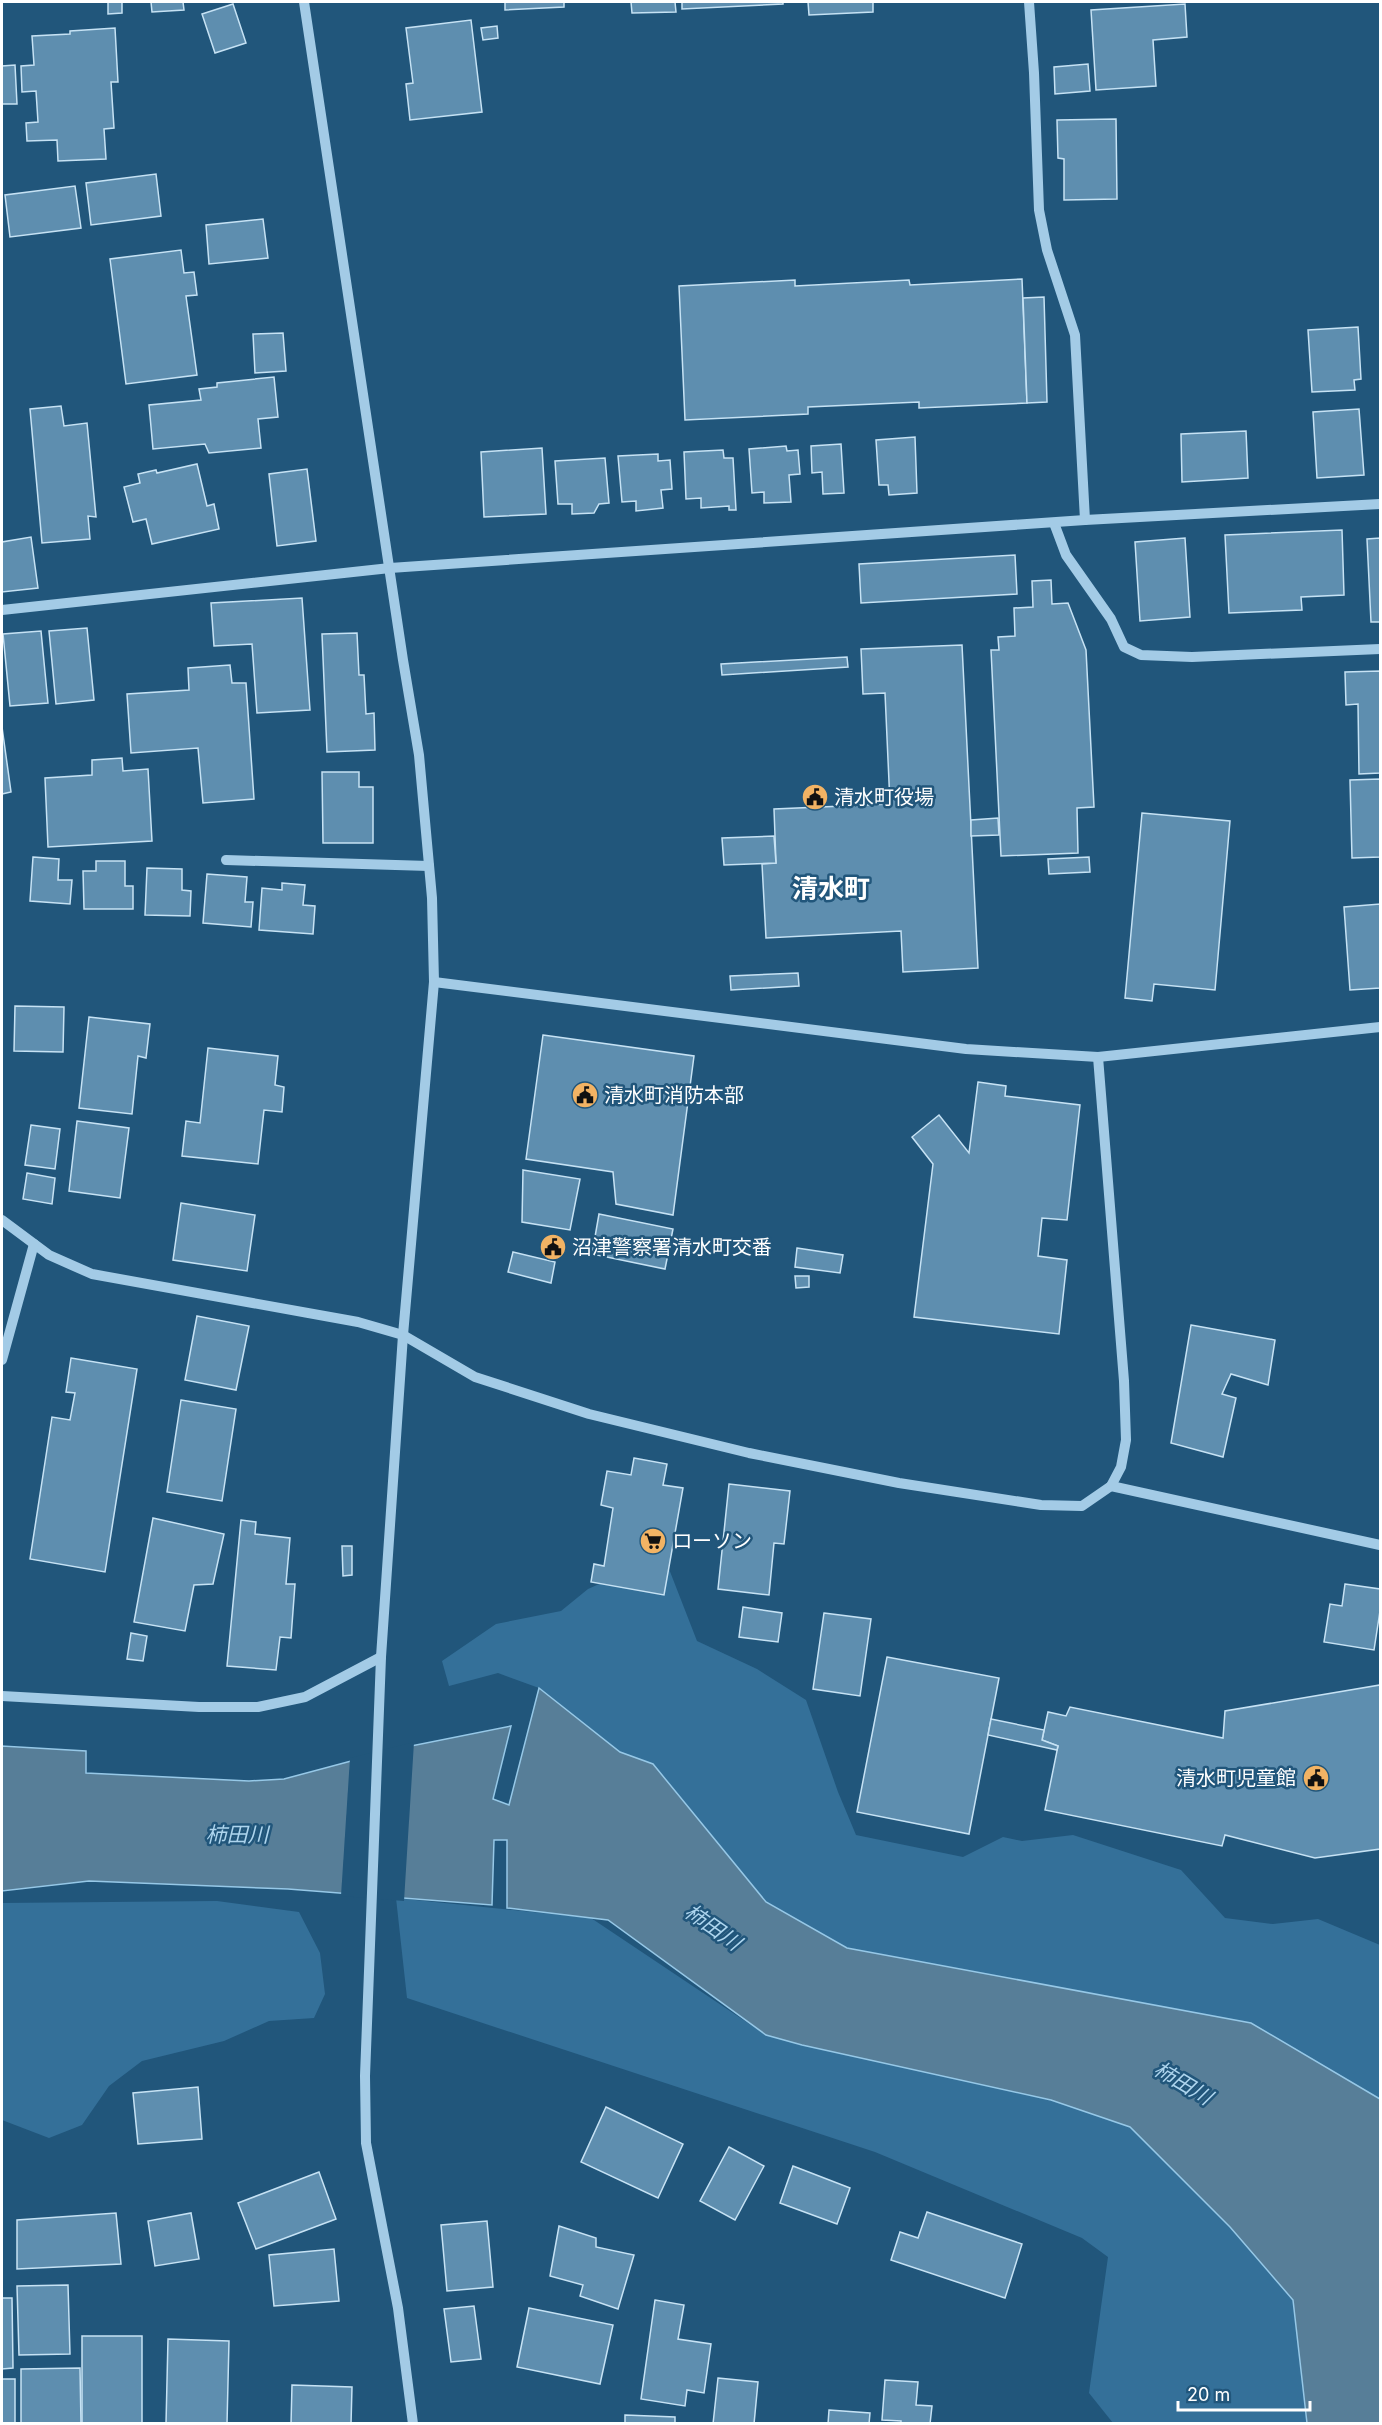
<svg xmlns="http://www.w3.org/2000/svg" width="1382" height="2425" viewBox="0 0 1382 2425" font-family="Inter,'Noto Sans JP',sans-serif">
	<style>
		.green { fill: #347099 }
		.water { fill: #577e98; stroke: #96c8e7; stroke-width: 1.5 }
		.pier { fill: #21567b }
		.building { fill: #5e8eaf; stroke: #c6e2f4; stroke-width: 1.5 }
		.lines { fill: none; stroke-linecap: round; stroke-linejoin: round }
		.minor { stroke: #a3cbe6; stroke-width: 10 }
		.labels { text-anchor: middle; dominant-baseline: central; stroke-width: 5; stroke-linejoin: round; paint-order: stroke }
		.poi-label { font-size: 20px; fill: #fff; stroke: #21567b; text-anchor: start }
		.water-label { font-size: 21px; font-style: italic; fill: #aed5ee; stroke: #21567b }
		.district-label { font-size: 26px; font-weight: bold; fill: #fff; stroke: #21567b }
	</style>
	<rect width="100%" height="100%" fill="#21567b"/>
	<g class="green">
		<polygon points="669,1569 697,1641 757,1669 806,1700 838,1792 856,1835 963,1857 1003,1837 1022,1841 1073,1835 1181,1870 1225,1918 1273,1924 1318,1919 1380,1945 1380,2099 1251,2023 847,1948 766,1902 653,1764 620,1752 539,1688 498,1673 449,1686 442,1661 496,1624 561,1611 588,1589 626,1572"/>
		<polygon points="396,1898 591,1918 766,2035 1051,2100 1130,2127 1230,2227 1293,2300 1307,2423 1113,2423 1089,2393 1108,2257 1082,2238 875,2152 407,1998"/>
		<polygon points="217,1901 299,1912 320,1953 325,1994 314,2018 269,2021 224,2041 142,2061 109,2086 82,2125 49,2138 2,2120 2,1903"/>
	</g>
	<polygon class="water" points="539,1688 620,1752 653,1764 766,1902 847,1948 1251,2023 1380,2099 1380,2423 1307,2423 1293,2300 1230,2227 1130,2127 1051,2100 802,2045 766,2035 608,1920 507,1908 507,1840 494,1840 492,1905 288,1889 89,1881 2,1891 2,1746 86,1751 86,1773 249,1781 284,1779 396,1749 511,1726 493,1799 509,1805"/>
	<polygon class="pier" points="414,1742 404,1901 341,1896 350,1758"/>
	<g class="building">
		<polygon points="108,2 122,2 122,13 108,14"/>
		<polygon points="151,2 183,2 184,10 152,12"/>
		<polygon points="505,2 564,2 564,7 505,10"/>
		<polygon points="631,2 675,2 676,12 632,13"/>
		<polygon points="682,2 783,2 783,4 682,9"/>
		<polygon points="808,2 873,2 873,12 809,15"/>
		<polygon points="233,4 246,43 215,53 202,14"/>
		<polygon points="1185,4 1187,37 1153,40 1156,86 1096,90 1091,10"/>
		<polygon points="471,20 482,112 410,120 406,84 413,83 406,28"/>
		<polygon points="497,26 498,38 483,40 481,28"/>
		<polygon points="115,28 118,82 111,82 114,128 104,129 106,159 58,161 57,140 27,141 26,123 38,122 36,91 22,92 21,66 34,65 32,36 70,34 70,31"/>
		<polygon points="1088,64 1090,91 1055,94 1054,67"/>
		<polygon points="15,65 17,104 2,104 2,66"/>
		<polygon points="1116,119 1117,199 1064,200 1064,159 1058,158 1057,120"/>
		<polygon points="156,174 161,216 91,225 86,183"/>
		<polygon points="75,186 81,228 10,237 5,195"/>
		<polygon points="263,219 268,258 209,264 206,225"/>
		<polygon points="181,250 184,273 194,272 197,295 186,296 197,375 126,384 110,259"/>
		<polygon points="1022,279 1027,403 919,408 919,402 808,407 808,414 685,420 679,286 795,280 795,286 909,280 910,285"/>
		<polygon points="1044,297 1047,402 1027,403 1023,298"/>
		<polygon points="1358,327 1361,379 1354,380 1355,390 1312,392 1308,330"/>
		<polygon points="283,333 286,371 255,373 253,334"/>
		<polygon points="274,377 278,417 258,419 261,448 209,453 205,444 153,449 149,405 201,400 199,389 217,387 217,383"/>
		<polygon points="61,406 64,426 87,423 96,517 88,516 90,539 42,543 30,409"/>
		<polygon points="1359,409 1364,475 1317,478 1313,412"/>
		<polygon points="1246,431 1248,478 1182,482 1181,434"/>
		<polygon points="915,437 917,493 889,495 888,485 879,485 876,440"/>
		<polygon points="841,444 844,493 823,494 822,472 812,473 811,446"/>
		<polygon points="786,446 787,451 798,450 800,474 789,475 791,502 764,503 764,492 752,493 749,449"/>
		<polygon points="542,448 546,514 484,517 481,452"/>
		<polygon points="723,450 724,458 733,458 736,510 729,510 729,506 701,508 701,498 686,499 684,452"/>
		<polygon points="658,454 658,461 670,460 672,489 661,490 663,508 636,511 636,501 622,502 618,456"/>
		<polygon points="605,458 609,503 599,504 594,513 572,514 572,504 558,504 555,461"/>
		<polygon points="197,464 207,506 214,504 219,529 152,544 146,519 133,522 124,487 140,483 138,474 156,470 157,473"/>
		<polygon points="307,469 316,541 277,546 269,474"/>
		<polygon points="1342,530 1344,595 1301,597 1302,610 1229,613 1225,535"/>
		<polygon points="31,537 38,588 2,592 2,542"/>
		<polygon points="1185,538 1190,617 1140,621 1135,542"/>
		<polygon points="1380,538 1380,622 1371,622 1367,539"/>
		<polygon points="1015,555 1017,594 861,603 859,564"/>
		<polygon points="1051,580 1052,604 1068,603 1086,650 1094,807 1077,808 1078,853 1001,856 991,650 999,650 998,637 1015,636 1014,608 1033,607 1032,581"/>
		<polygon points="302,598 310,710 257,713 252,644 214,646 211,603"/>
		<polygon points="87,628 94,700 56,704 49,631"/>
		<polygon points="41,631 48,703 10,706 3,634"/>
		<polygon points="357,633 359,675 364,675 366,714 374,713 375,750 327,752 322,634"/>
		<polygon points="962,645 978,968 903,972 901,931 766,938 762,864 776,863 774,809 890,804 885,693 863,694 861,649"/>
		<polygon points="847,657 848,667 722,675 721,664"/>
		<polygon points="230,665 232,683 246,683 254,799 203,803 198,748 131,753 127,694 189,690 188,668"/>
		<polygon points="1380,671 1380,773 1359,774 1358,704 1346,705 1345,672"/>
		<polygon points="2,727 11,792 2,794"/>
		<polygon points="122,758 123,771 148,769 152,841 48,847 45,778 92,775 92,760"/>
		<polygon points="322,772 359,772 359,787 373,787 373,843 323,843"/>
		<polygon points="1380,779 1380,857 1352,858 1350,780"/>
		<polygon points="1142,813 1230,821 1215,990 1154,984 1152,1001 1125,998"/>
		<polygon points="998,818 999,835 971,836 971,820"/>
		<polygon points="774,836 776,863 724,865 722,838"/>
		<polygon points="33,857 59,859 58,880 72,880 70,904 30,901"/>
		<polygon points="1089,857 1090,872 1049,874 1048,859"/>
		<polygon points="96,861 125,861 125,886 133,886 133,909 84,909 83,871 96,871"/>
		<polygon points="147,868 182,869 182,890 191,891 190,916 145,915"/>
		<polygon points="207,874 247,877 245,902 253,902 251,927 203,923"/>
		<polygon points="282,883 305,885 303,905 315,906 313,934 259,930 262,888 282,890"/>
		<polygon points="1380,904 1380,988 1350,990 1344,907"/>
		<polygon points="798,973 799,986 731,990 730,976"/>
		<polygon points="15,1006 64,1007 63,1052 14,1051"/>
		<polygon points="89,1017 150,1024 146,1058 138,1056 132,1114 79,1108"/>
		<polygon points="543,1035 694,1056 673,1215 616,1204 613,1172 526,1159"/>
		<polygon points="208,1048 278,1056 275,1085 284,1087 282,1112 264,1110 258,1164 182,1156 186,1121 200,1123"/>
		<polygon points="978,1082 1006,1086 1005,1096 1080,1105 1067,1220 1042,1218 1038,1256 1067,1260 1059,1334 914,1317 933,1164 912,1137 939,1115 969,1153"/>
		<polygon points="77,1121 129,1128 120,1198 69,1191"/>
		<polygon points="31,1125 60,1129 55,1169 25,1165"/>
		<polygon points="523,1170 580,1179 570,1230 522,1222"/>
		<polygon points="27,1173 55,1178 52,1204 23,1199"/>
		<polygon points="181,1203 255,1215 247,1271 173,1260"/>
		<polygon points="599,1214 673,1229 665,1269 592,1254"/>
		<polygon points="797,1248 843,1255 840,1273 795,1267"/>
		<polygon points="513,1252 555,1262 551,1283 508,1272"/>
		<polygon points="795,1276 809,1276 809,1287 796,1288"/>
		<polygon points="197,1316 249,1326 236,1390 185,1380"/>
		<polygon points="1191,1325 1275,1340 1268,1385 1231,1374 1222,1394 1236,1398 1223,1457 1171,1443"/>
		<polygon points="71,1358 137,1369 105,1572 30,1559 52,1417 70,1420 75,1393 66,1392"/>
		<polygon points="181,1400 236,1409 222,1501 167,1492"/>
		<polygon points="634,1458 667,1464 663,1485 683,1488 664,1595 591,1582 594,1564 604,1566 613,1508 601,1505 607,1471 631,1475"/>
		<polygon points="729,1484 790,1491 784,1544 774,1543 769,1595 718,1589"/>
		<polygon points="153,1518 224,1534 213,1584 194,1585 185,1631 134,1622"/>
		<polygon points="241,1520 256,1522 255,1534 290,1538 286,1584 295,1584 291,1638 280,1637 276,1670 227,1666"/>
		<polygon points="342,1546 352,1546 352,1575 343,1576"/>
		<polygon points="1345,1584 1380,1589 1380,1611 1374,1650 1324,1642 1330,1604 1342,1606"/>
		<polygon points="743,1607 782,1613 778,1642 739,1637"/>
		<polygon points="824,1613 871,1619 860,1696 813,1689"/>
		<polygon points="131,1633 147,1636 143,1661 127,1659"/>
		<polygon points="887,1657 999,1678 969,1834 857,1812"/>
		<polygon points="1380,1685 1380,1849 1315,1858 1225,1835 1222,1846 1045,1810 1058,1746 1042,1740 1048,1712 1066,1716 1070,1707 1223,1738 1225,1711"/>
		<polygon points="991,1719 1044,1730 1042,1740 1058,1746 1057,1750 988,1735"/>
		<polygon points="198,2087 202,2139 138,2144 133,2093"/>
		<polygon points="606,2107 683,2144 658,2198 581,2162"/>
		<polygon points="729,2147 764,2166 735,2220 700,2201"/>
		<polygon points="793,2166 850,2188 837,2224 780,2203"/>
		<polygon points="319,2172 336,2219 256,2249 238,2203"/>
		<polygon points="927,2212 1022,2244 1005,2298 891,2260 900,2232 918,2238"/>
		<polygon points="116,2213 121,2264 17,2269 17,2220"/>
		<polygon points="191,2213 199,2259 155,2266 148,2221"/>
		<polygon points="487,2221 493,2287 447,2291 441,2225"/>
		<polygon points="559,2226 596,2238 596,2247 634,2255 618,2309 580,2296 583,2285 550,2276"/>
		<polygon points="334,2249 339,2301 274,2306 269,2255"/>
		<polygon points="68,2285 70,2354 19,2355 17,2286"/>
		<polygon points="2,2298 12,2298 13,2368 2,2369"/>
		<polygon points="655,2300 684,2305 678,2339 711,2344 704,2393 687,2390 685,2406 641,2399"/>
		<polygon points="474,2306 481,2359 451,2362 444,2309"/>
		<polygon points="529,2308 613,2325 600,2384 517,2367"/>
		<rect x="82" y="2336" width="60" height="88"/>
		<polygon points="168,2339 229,2341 227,2424 166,2424"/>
		<polygon points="80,2368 81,2424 21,2424 21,2369"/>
		<polygon points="718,2378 758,2382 754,2424 713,2424"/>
		<rect x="2" y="2379" width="13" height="45"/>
		<polygon points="885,2380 918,2382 916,2405 932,2406 930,2424 901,2424 901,2421 882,2420"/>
		<polygon points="292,2385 352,2387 351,2424 291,2424"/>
		<polygon points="829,2410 870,2413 869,2424 828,2424"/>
		<polygon points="625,2415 675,2417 675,2424 625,2424"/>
	</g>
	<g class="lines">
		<g class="minor">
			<polyline points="304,2 403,660 419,755 432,898 434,982 403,1335 381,1657 365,2076 366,2143 398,2308 413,2424"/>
			<polyline points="1029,2 1034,73 1039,210 1047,250 1075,335 1085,520"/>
			<polyline points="1054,523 1066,555 1111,619 1124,647 1141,655 1192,657 1380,649"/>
			<polyline points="2,610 390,568 1085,520 1380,504"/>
			<polyline points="226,860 429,866"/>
			<polyline points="434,982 966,1049 1098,1057 1380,1027"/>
			<polyline points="2,1220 49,1255 92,1274 358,1322 403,1335 475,1377 589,1414 749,1453 899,1483 1041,1505 1082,1506 1111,1486 1121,1467 1126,1440 1124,1381 1098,1057"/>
			<polyline points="2,1360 34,1244"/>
			<polyline points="1111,1486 1380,1545"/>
			<polyline points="2,1696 199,1707 258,1707 305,1697 381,1657"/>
		</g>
	</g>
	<defs>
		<symbol id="civic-disc" viewBox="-11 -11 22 22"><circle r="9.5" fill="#f2b364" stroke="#21567b"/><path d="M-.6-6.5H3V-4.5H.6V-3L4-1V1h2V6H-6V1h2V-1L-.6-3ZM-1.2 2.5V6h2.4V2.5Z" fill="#111"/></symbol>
		<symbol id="supermarket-disc" viewBox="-11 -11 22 22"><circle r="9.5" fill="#f2b364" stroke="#21567b"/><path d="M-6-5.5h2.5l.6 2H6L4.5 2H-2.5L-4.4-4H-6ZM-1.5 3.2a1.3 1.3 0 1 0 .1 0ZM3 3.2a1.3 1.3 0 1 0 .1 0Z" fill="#111"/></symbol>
	</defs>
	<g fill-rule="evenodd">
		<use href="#civic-disc" x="800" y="782" width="30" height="30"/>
		<use href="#civic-disc" x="570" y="1080" width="30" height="30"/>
		<use href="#civic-disc" x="538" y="1232" width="30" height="30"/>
		<use href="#supermarket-disc" x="638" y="1526" width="30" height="30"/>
		<use href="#civic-disc" x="1301" y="1763" width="30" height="30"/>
	</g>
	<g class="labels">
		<g class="poi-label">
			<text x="834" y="797">清水町役場</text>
			<text x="604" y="1095">清水町消防本部</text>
			<text x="572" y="1247">沼津警察署清水町交番</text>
			<text x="672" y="1541">ローソン</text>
			<text x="1296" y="1778" text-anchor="end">清水町児童館</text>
		</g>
		<g class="water-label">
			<text x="237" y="1834">柿田川</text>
			<text transform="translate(713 1927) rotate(35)">柿田川</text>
			<text transform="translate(1183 2083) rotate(31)">柿田川</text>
		</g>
		<g class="district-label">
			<text x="831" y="888">清水町</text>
		</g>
	</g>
	<rect width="1382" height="2425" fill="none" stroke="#ffffff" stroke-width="6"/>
	<path d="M1178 2401v9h132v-9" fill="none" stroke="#ffffff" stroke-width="3"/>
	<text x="1187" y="2401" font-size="18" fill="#ffffff" stroke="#21567b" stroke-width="4.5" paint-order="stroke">20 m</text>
</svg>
